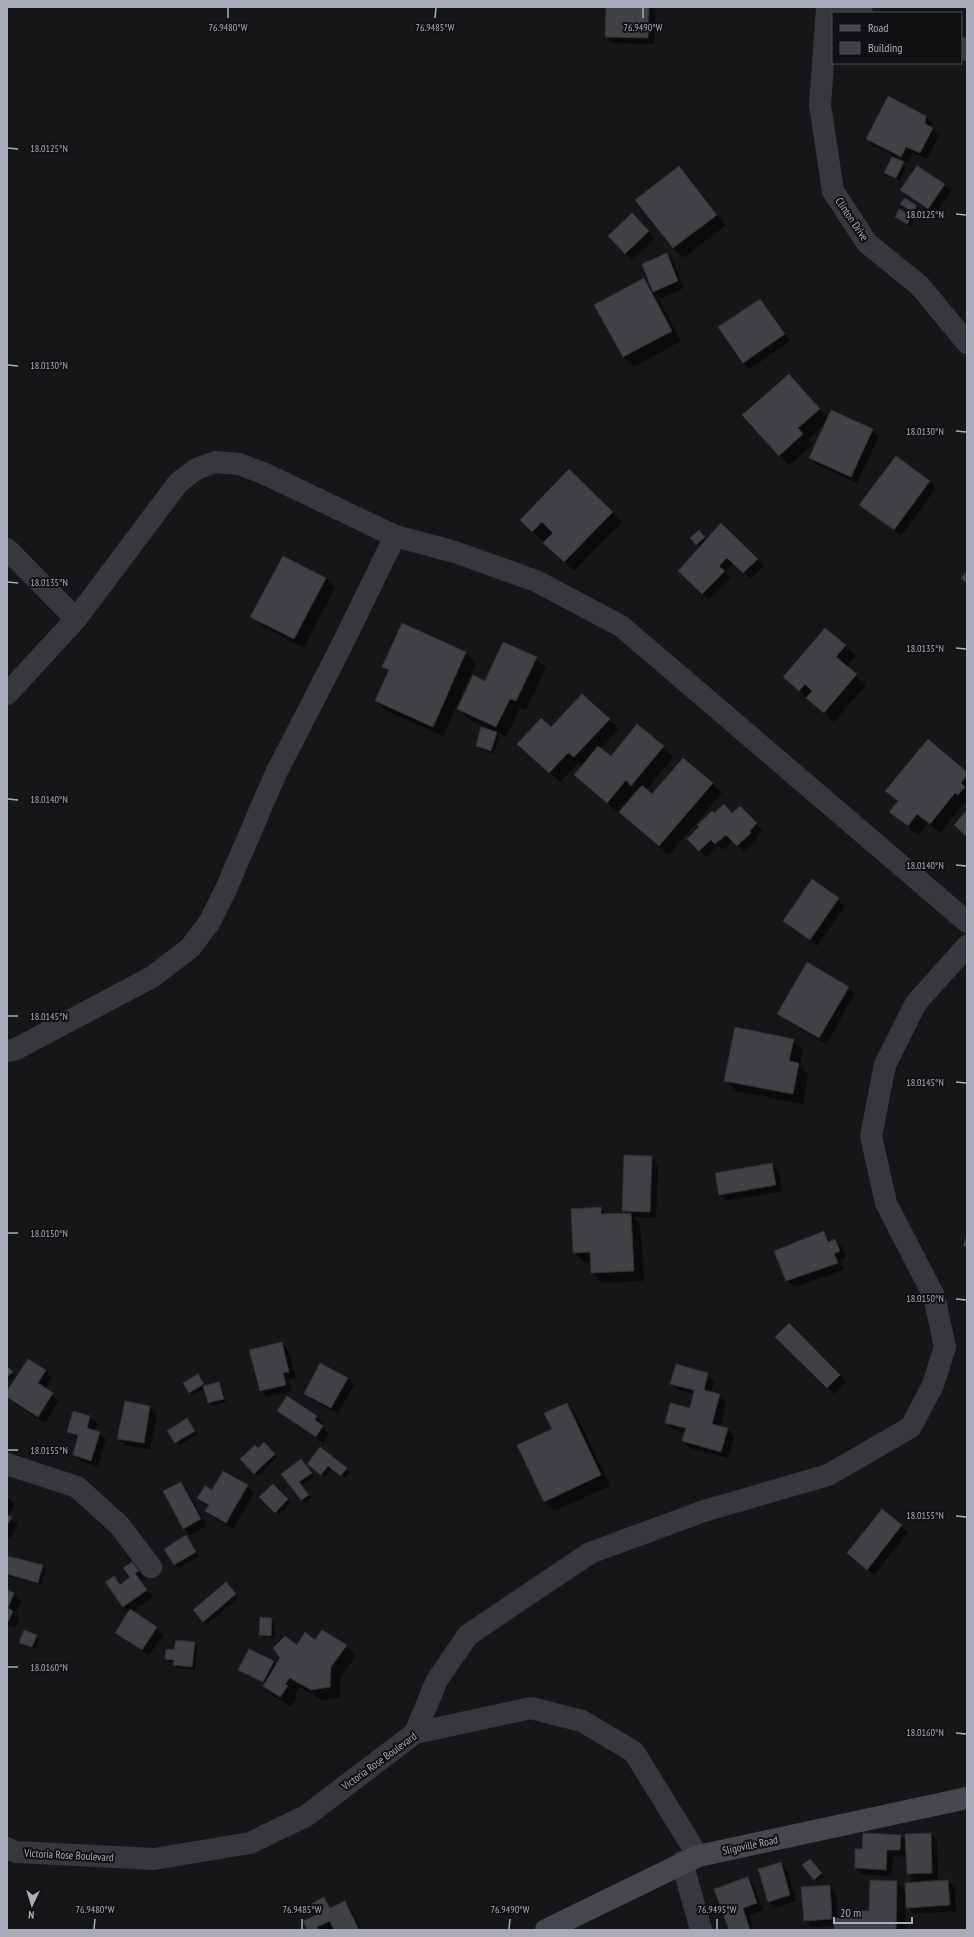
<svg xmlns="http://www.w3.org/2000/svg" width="974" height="1937" viewBox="0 0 974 1937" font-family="'PT Sans Narrow',sans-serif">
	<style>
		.shadow { fill: #0007 }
		.building { fill: #404145; stroke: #303034 }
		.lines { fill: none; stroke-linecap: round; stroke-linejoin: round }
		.street { stroke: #37383d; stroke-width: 22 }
		.secondary { stroke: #45474d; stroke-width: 22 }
		.ticks { fill: none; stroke: #a8adb8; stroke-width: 1.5 }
		.labels { text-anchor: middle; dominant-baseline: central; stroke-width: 4; stroke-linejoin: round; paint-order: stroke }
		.street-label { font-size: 11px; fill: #a8adb8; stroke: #111113 }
		.ticks-label { font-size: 10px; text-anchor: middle; fill: #a8adb8; stroke: #111113; stroke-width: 4; stroke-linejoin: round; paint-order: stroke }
	</style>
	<rect width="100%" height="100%" fill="#161618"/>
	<g class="shadow">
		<polygon points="607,7 655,7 654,44 613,43 606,36"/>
		<polygon points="926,117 933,124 932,128 939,136 927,159 913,153 908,163 874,146 867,139"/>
		<polygon points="903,163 906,166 900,181 885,173"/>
		<polygon points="679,167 689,177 726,225 683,258 673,248"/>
		<polygon points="944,184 951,191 935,215 908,197 902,190"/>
		<polygon points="902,204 917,206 920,209 916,214"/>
		<polygon points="896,217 911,217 914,220 910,227"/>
		<polygon points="639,221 655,239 632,260 609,236"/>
		<polygon points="666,255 673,261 684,288 661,298 655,293 681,341 634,367 624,357 643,280 654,290"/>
		<polygon points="760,300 767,307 790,341 750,369 743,362"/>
		<polygon points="789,375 828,418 872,430 879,436 857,483 817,465 810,458 826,422 808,439 813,445 789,465 779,455"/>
		<polygon points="569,471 622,522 574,571 545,543 554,533 553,531 543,541 531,530"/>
		<polygon points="929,481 936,488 901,536 861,505"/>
		<polygon points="721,524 764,566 751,579 734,563 725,573 731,578 709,600 679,571 695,554 694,553 700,547 692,538 699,532 706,540"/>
		<polygon points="325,578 335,588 304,648 262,626 252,616"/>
		<polygon points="402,624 466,653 476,663 443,736 386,711 376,701 389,672 383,667"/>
		<polygon points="825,629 856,656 846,667 866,685 834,722 784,677"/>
		<polygon points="536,658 546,668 526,710 520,708 506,737 496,732 500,736 494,754 480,749 477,746 493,731 468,719 458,708 485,682"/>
		<polygon points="609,719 619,729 600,749 611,758 637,726 673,757 646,790 653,795 712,783 722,793 669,855 620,812 638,791 636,790 617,812 575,775 583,766 579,762 560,782 529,754 551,729"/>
		<polygon points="967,773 967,804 965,802 940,833 928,823 918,835 891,812 899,802 887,791"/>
		<polygon points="740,807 763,831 756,838 757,840 744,852 733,841 723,850 718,846 706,857 688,839 714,814 733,814"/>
		<polygon points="813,881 845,906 817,946 784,921"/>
		<polygon points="807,964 849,988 855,994 826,1044 785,1020 778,1013"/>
		<polygon points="793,1040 803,1050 800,1066 808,1074 803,1104 736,1091 726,1081"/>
		<polygon points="652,1157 658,1164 656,1218 633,1217 640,1224 644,1281 602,1283 592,1273 592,1262 584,1262 574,1252 601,1208 607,1215 627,1214 623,1210"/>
		<polygon points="772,1164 779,1171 782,1191 726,1201 720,1194"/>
		<polygon points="823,1232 831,1242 835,1240 842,1247 846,1258 840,1260 844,1270 794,1287 787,1280"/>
		<polygon points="789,1325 846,1382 834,1394 777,1337"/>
		<polygon points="282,1343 288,1350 296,1378 289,1380 292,1391 267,1397 261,1390"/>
		<polygon points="7,1368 15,1376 9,1381 7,1378"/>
		<polygon points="45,1371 52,1378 45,1389 59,1401 45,1423 12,1402 7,1396 7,1393"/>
		<polygon points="708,1374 714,1381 711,1393 719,1395 726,1402 720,1427 728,1429 734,1436 728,1458 690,1448 683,1441 685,1433 673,1429 666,1422 690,1409 694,1394 678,1390 671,1383"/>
		<polygon points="198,1376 206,1387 219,1383 222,1386 226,1402 212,1406 209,1403 205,1388 193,1395 190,1392"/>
		<polygon points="347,1379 354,1385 338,1414 312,1400 305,1393"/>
		<polygon points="288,1397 317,1417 323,1423 322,1426 329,1433 323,1443 285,1417 278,1411"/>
		<polygon points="125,1403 150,1407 157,1414 150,1450 125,1445 119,1438"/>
		<polygon points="566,1404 576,1414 610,1486 554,1511 544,1501 553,1429"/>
		<polygon points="74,1412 90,1417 97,1423 94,1431 99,1433 106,1439 98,1467 81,1461 74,1455 78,1439 68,1432"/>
		<polygon points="187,1420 198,1434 179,1446 169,1431"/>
		<polygon points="264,1444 277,1457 258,1476 241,1459 258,1449"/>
		<polygon points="320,1449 350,1472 345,1478 332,1468 325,1477 311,1467"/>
		<polygon points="304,1464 314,1477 301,1486 311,1498 305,1503 282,1475"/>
		<polygon points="181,1483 187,1490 207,1526 190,1535 184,1528"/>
		<polygon points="273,1485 291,1502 279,1515 261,1497"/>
		<polygon points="247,1486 254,1493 233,1529 213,1518 207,1511 209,1507 198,1498 213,1491"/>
		<polygon points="7,1497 15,1504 8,1517 18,1525 10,1539 7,1537"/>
		<polygon points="882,1510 908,1533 874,1575 848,1553"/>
		<polygon points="186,1537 199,1556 178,1568 165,1549"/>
		<polygon points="7,1557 43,1566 46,1569 41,1585 7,1576"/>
		<polygon points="132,1563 144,1578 141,1581 153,1597 132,1612 157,1628 163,1635 149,1656 123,1639 116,1633 129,1612 106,1582 114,1577 121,1585 131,1578"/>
		<polygon points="229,1586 238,1598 207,1624 204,1621"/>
		<polygon points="7,1591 14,1594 21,1601 15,1613 19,1618 15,1628 7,1625"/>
		<polygon points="272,1619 275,1622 274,1638 264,1637 260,1634"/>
		<polygon points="322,1632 346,1646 356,1656 340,1677 340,1697 322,1700 300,1687 295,1694 297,1696 291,1707 274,1696 264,1686 265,1684 239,1669 273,1662 276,1665 297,1647 315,1641"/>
		<polygon points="36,1636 39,1639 35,1649 23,1645 20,1642"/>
		<polygon points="194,1643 197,1646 195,1670 177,1668 174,1663 169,1662 166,1659 175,1652"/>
		<polygon points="930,1834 937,1840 938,1879 915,1881 908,1874 907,1857 893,1856 892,1876 862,1874 856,1868 863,1850 901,1836 906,1841"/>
		<polygon points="813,1863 824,1877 818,1882 815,1879"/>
		<polygon points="781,1864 787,1870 796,1901 775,1908 768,1901"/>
		<polygon points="747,1878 754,1885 763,1910 749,1915 754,1930 731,1930"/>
		<polygon points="948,1881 955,1888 956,1911 914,1914 906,1906 906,1930 835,1930 835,1926 811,1927 805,1920 830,1886 836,1893 838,1919 856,1919 870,1912 896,1882 906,1892"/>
		<polygon points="324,1899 332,1908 345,1902 351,1909 362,1930 335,1930 335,1929 308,1930"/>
	</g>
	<g class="building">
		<polygon points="606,7 649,7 648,38 605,37"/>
		<polygon points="888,96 926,116 925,124 933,128 920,153 906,147 901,157 866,139"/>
		<polygon points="892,157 904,162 896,178 884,173"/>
		<polygon points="679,166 717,215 673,248 635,200"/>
		<polygon points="917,166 945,184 928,209 900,190"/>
		<polygon points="905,198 917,206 913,212 900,204"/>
		<polygon points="899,209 912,216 907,224 895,217"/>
		<polygon points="632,213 649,231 625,254 608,236"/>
		<polygon points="667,253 678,281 653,292 642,264"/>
		<polygon points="644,278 672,331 623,357 594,305"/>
		<polygon points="760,299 785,334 743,363 718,327"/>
		<polygon points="789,374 820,409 798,428 803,434 779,456 742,415"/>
		<polygon points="831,410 873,429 851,477 809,458"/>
		<polygon points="896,456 930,481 894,530 859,505"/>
		<polygon points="569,469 613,512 564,562 543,543 553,533 542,522 532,532 520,520"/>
		<polygon points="721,523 758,559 743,573 727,558 719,566 725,571 702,594 678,571"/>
		<polygon points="699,530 705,537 696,545 690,538"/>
		<polygon points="283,556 326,578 294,639 250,617"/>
		<polygon points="967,571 967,583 961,578"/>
		<polygon points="402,623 466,652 433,727 375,701 389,670 382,667"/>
		<polygon points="825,628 846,645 836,657 857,674 824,713 806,698 812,691 805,684 799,691 783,677"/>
		<polygon points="503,642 537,657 516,701 510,699 496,727 457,709 473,675 485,681"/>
		<polygon points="582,694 610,719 574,757 568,753 549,773 517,744 541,718 551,727"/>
		<polygon points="637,724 664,746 631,786 626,780 607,803 574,775 598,746 611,756"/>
		<polygon points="481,727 497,732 491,751 476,746"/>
		<polygon points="928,739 967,772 967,775 961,783 965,787 958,795 955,793 930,824 917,814 908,826 889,812 898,801 885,791"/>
		<polygon points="683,758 713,783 659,846 619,812 642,785 652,794"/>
		<polygon points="724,804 732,813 740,806 757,823 750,831 751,833 737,846 726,835 715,844 711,840 699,851 687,839 699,827 697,825 712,811 714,813"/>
		<polygon points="967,810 967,837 954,825"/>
		<polygon points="812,879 839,898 810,940 783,921"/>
		<polygon points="807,962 849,987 819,1038 777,1014"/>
		<polygon points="735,1027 794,1039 789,1061 799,1063 793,1094 724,1081"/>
		<polygon points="624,1155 652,1156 650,1212 622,1211"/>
		<polygon points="772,1163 776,1185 719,1195 715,1173"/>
		<polygon points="601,1207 601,1214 631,1213 634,1271 591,1273 590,1252 573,1253 571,1209"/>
		<polygon points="824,1231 828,1242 835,1239 840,1251 834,1254 838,1263 786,1281 774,1251"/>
		<polygon points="967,1235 967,1247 963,1246"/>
		<polygon points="789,1323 840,1375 827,1388 775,1337"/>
		<polygon points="282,1342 289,1372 283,1373 286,1385 260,1391 249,1350"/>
		<polygon points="28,1359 46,1370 38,1383 53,1393 38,1417 7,1397 7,1391"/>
		<polygon points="320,1363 348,1378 331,1408 304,1394"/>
		<polygon points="676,1364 708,1373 704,1390 720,1394 712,1424 728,1428 721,1452 682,1441 686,1428 665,1423 670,1403 690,1408 694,1390 670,1384"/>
		<polygon points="7,1366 13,1372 7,1377"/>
		<polygon points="198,1374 204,1384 189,1393 183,1383"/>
		<polygon points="219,1382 224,1399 208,1403 203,1386"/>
		<polygon points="287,1396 317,1416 315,1420 323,1426 316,1437 277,1411"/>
		<polygon points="125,1401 150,1406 144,1443 117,1439"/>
		<polygon points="567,1403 601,1475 544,1502 517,1445 552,1429 544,1413"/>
		<polygon points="73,1411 90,1416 87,1428 100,1432 91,1461 73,1455 78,1435 67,1432"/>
		<polygon points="187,1418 195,1431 175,1443 167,1431"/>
		<polygon points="264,1442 275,1454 254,1474 240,1459 255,1445 258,1448"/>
		<polygon points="320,1447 347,1468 341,1476 328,1466 321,1475 307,1464"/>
		<polygon points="301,1459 312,1473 299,1482 309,1495 301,1500 281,1474"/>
		<polygon points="223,1471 248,1485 226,1523 205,1511 209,1505 197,1498 205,1486 212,1490"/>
		<polygon points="181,1482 201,1519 183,1529 163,1491"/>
		<polygon points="273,1484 288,1499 275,1513 259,1497"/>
		<polygon points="882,1509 902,1525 867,1570 847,1553"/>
		<polygon points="7,1515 12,1517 7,1525"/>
		<polygon points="186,1535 196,1552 174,1565 164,1549"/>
		<polygon points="7,1556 43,1565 38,1583 7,1574"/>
		<polygon points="132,1562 139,1571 135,1573 147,1590 123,1607 105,1582 114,1576 120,1585 130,1577 123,1568"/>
		<polygon points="226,1582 236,1594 203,1622 193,1610"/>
		<polygon points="7,1590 14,1593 8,1608 13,1611 8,1622"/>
		<polygon points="130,1609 157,1627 142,1650 115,1633"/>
		<polygon points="260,1617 272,1618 271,1636 259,1635"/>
		<polygon points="24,1630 37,1635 32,1647 19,1643"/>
		<polygon points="322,1630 347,1645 331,1667 330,1687 311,1690 290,1678 285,1684 288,1686 280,1697 263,1686 280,1658 273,1648 285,1636 297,1645 305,1632 315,1640"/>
		<polygon points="176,1640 195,1642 192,1667 173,1665 174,1660 165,1659 166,1649 174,1650"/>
		<polygon points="249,1649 274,1661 263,1682 238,1670"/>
		<polygon points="863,1833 901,1835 900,1850 887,1850 886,1870 855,1868 855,1849 862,1849"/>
		<polygon points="931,1833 932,1873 907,1874 905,1834"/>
		<polygon points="810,1859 822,1873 814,1880 802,1865"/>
		<polygon points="781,1862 790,1895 768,1902 758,1869"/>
		<polygon points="748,1877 757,1903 743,1908 750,1930 729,1930 714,1889"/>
		<polygon points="870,1880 897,1881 896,1930 834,1930 834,1918 855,1918 855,1910 869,1911"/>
		<polygon points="948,1880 950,1905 906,1908 905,1883"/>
		<polygon points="830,1885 832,1919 804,1921 801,1887"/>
		<polygon points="324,1897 330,1908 345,1901 359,1930 334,1930 330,1921 317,1927 319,1930 307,1930 303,1921 316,1915 311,1904"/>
	</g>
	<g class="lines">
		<g class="street">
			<polyline points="827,7 820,105 833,191 867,243 920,286 967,343"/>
			<polyline points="845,7 862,13"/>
			<polyline points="961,48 967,50"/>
			<polyline points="7,549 76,619"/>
			<polyline points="7,694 76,619 178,483 196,469 215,462 239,464 263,473 395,536 455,552 536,581 621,626 967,922"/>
			<polyline points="7,1051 16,1049 152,977 190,948 209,923 226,889 276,773 341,647 395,536"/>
			<polyline points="7,1464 77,1487 120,1526 151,1567"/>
			<polyline points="415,1733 437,1680 468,1635 590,1553 704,1511 828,1475 911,1427 933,1385 945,1347 934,1296 886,1203 871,1136 885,1065 916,1003 967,946"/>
			<polyline points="7,1848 16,1852 154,1859 250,1843 306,1816 415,1733 531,1708 582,1721 634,1752 698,1856"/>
			<polyline points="682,1862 701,1930"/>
		</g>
		<polyline class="secondary" points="546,1930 698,1856 967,1798"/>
	</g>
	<path class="ticks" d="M228 18V8M435 18 436 8M643 18V8M8 148 18 149M956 214 966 215M8 365 18 366M956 431 966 432M8 582 18 583M956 648 966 649M8 799 18 800M956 865 966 866M8 1016H18M956 1082 966 1083M8 1233H18M956 1299 966 1300M8 1450H18M956 1516 966 1517M8 1667H18M956 1733 966 1734M94 1929 95 1919M302 1929V1919M509 1929 510 1919M717 1929V1919"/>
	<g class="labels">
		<g class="street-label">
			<text transform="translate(852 219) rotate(56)">Clinton Drive</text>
			<text transform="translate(379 1761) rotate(-36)">Victoria Rose Boulevard</text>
			<text transform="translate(750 1845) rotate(-12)">Sligoville Road</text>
			<text transform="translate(69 1855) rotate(3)">Victoria Rose Boulevard</text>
		</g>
	</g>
	<g class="ticks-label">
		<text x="228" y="31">76.9480°W</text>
		<text x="435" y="31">76.9485°W</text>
		<text x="643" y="31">76.9490°W</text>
		<text x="49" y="152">18.0125°N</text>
		<text x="925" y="218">18.0125°N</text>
		<text x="49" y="369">18.0130°N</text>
		<text x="925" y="435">18.0130°N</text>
		<text x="49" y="586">18.0135°N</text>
		<text x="925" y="652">18.0135°N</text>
		<text x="49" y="803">18.0140°N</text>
		<text x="925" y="869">18.0140°N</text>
		<text x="49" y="1020">18.0145°N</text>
		<text x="925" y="1086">18.0145°N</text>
		<text x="49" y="1237">18.0150°N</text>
		<text x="925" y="1302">18.0150°N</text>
		<text x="49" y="1454">18.0155°N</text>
		<text x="925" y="1519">18.0155°N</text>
		<text x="49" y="1671">18.0160°N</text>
		<text x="925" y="1736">18.0160°N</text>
		<text x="95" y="1913">76.9480°W</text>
		<text x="302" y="1913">76.9485°W</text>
		<text x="510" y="1913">76.9490°W</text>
		<text x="717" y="1913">76.9495°W</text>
	</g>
	<rect width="974" height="1937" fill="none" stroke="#a8adb8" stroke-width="16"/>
	<rect x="832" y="12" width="130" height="52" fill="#111113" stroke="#4d4f55"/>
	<rect x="840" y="25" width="20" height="6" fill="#45474d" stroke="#4d4f55"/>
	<text x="868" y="32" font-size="12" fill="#a8adb8">Road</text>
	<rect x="840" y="42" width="20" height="12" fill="#404145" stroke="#4d4f55"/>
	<text x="868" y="52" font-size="12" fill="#a8adb8">Building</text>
	<g transform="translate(32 1905) rotate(184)" stroke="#111113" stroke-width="3" paint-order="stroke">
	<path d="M0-3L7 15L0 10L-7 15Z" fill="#a8adb8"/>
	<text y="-6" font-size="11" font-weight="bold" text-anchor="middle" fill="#a8adb8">N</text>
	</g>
	<path d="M834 1917v6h78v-6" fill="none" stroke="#a8adb8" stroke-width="2"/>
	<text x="840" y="1917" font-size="12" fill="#a8adb8" stroke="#111113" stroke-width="3" paint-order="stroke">20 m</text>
</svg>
